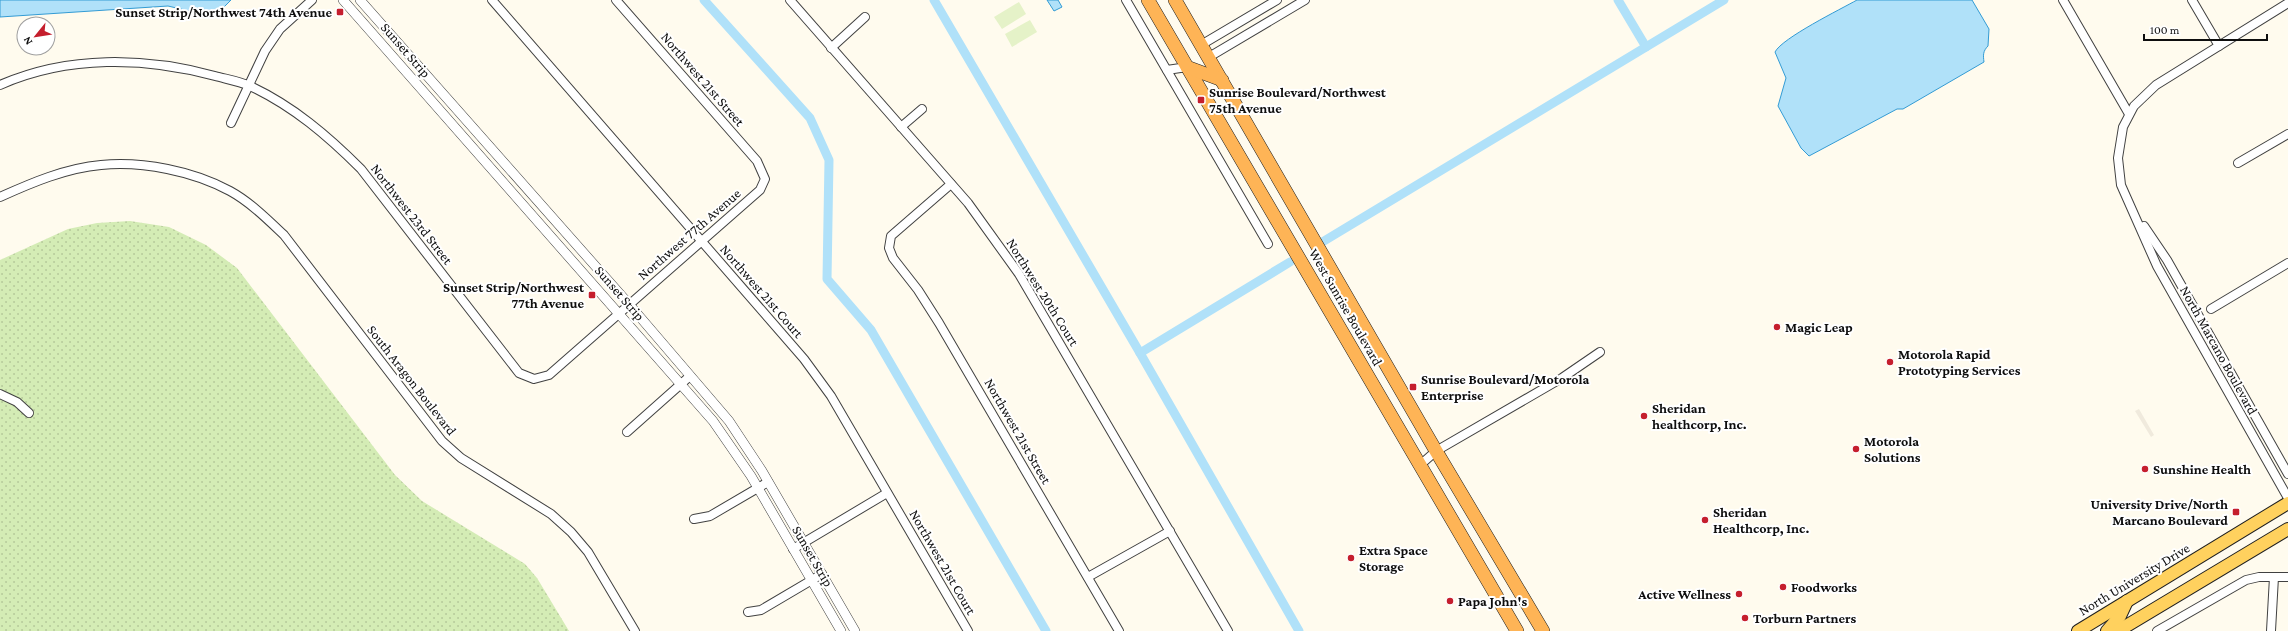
<svg xmlns="http://www.w3.org/2000/svg" width="2288" height="631" viewBox="0 0 2288 631" font-family="'Crimson Pro',serif">
	<style>
		.grass { fill: url(#grass-dots) }
		.pitch { fill: #e5f2c8 }
		.plaza { fill: #f0eadd }
		.water { fill: #b0e1f9; stroke: #339bd4 }
		.lines { fill: none; stroke-linecap: round; stroke-linejoin: round }
		.canal { stroke: #b0e1f9; stroke-width: 9 }
		.minor-casing { stroke: #414141; stroke-width: 10 }
		.tertiary-casing { stroke: #414141; stroke-width: 10 }
		.primary-casing { stroke: #1f1f1f; stroke-width: 14 }
		.trunk-casing { stroke: #1f1f1f; stroke-width: 14 }
		.minor { stroke: #fff; stroke-width: 8 }
		.tertiary { stroke: #fff; stroke-width: 9 }
		.primary { stroke: #ffd15e; stroke-width: 12 }
		.trunk { stroke: #feb456; stroke-width: 13 }
		.poi-dot { fill: #c51e2d; stroke: #fff; stroke-width: 1.5 }
		.labels { text-anchor: middle; dominant-baseline: central; stroke-width: 4; stroke-linejoin: round; paint-order: stroke }
		.poi-label { font-size: 14px; font-weight: bold; fill: #0e0e0e; stroke: #fff; text-anchor: start }
		.street-label { font-size: 14px; fill: #0e0e0e; stroke: #fff }
	</style>
	<defs>
		<pattern id="grass-dots" width="8" height="8" patternUnits="userSpaceOnUse"><rect width="8" height="8" fill="#d4ecb5"/><path d="M2 2h.1M6 6h.1" fill="none" stroke="#b5c99a" stroke-width="1.8" stroke-linecap="round"/></pattern>
	</defs>
	<rect width="100%" height="100%" fill="#fffbee"/>
	<polygon class="grass" points="130,221 169,227 206,245 237,268 395,475 422,501 525,564 537,578 569,631 0,631 0,260 68,229 97,223"/>
	<g class="pitch">
		<polygon points="1019,2 1026,14 1002,29 994,17"/>
		<polygon points="1030,20 1037,32 1012,47 1005,34"/>
	</g>
	<polygon class="plaza" points="2139,409 2154,435 2151,437 2135,411"/>
	<g class="water">
		<polygon points="0,0 231,0 224,7 210,16 168,6 0,17"/>
		<polygon points="1047,0 1058,0 1062,7 1054,11"/>
		<path d="M1857 0H1972L1989 29 1988 46C1983 51 1983 55 1984 62L1903 109H1897L1809 156 1801 148 1778 106 1786 78 1775 52C1782 38 1841 9 1857 0Z"/>
	</g>
	<g class="lines">
		<g class="canal">
			<polyline points="704,0 810,118 829,160 827,279 871,330 1046,631"/>
			<polyline points="934,0 1140,353 1299,631"/>
			<polyline points="1618,0 1646,47"/>
			<polyline points="1324,241 1724,0"/>
			<polyline points="1140,353 1290,262"/>
		</g>
		<defs>
			<g id="minor">
				<polyline points="492,0 804,359 831,396 968,631"/>
				<polyline points="790,0 968,203 1019,274 1228,631"/>
				<polyline points="1126,0 1268,244"/>
				<polyline points="2063,0 2129,114"/>
				<polyline points="2192,0 2219,46"/>
				<polyline points="2288,3 2156,85 2134,106 2123,127 2118,158 2121,185 2157,266 2288,498"/>
				<polyline points="1201,45 1277,0"/>
				<polyline points="831,48 865,17"/>
				<polyline points="1209,57 1305,0"/>
				<polyline points="1167,70 1187,67"/>
				<path d="M0 85C68 55 145 57 215 76 226 79 239 81 250 86 293 106 328 136 361 169L519 373 534 379 549 375 760 190 765 179 757 161 616 0"/>
				<polyline points="231,123 265,51 280,29 312,0"/>
				<polyline points="901,127 922,109"/>
				<polyline points="2238,163 2288,134"/>
				<polyline points="951,184 891,236 889,248 893,258 918,290 939,323 1119,631"/>
				<path d="M0 197C31 183 66 168 101 165 143 161 193 171 230 191 250 202 267 219 284 235L442 441 461 458 551 514 571 532 588 552 635 631"/>
				<polyline points="2144,226 2167,260 2288,474"/>
				<polyline points="2211,309 2288,263"/>
				<polyline points="0,394 17,402 29,413"/>
				<polyline points="627,432 690,376"/>
				<polyline points="1419,466 1436,451 1562,378 1600,352"/>
				<polyline points="694,519 710,516 768,482"/>
				<polyline points="793,549 887,493"/>
				<polyline points="1088,577 1170,531"/>
				<polyline points="748,612 761,610 822,574"/>
				<polyline points="2157,631 2246,580 2259,577 2288,577"/>
				<polyline points="2271,631 2274,577"/>
			</g>
			<g id="tertiary">
				<polyline points="343,0 713,421 751,476 841,631"/>
				<polyline points="360,0 628,303 729,421 762,471 855,631"/>
			</g>
			<g id="primary">
				<polyline points="2078,631 2288,503"/>
				<polyline points="2107,631 2120,616 2127,601"/>
				<polyline points="2118,631 2288,529"/>
			</g>
			<g id="trunk">
				<polyline points="1148,0 1517,631"/>
				<polyline points="1175,0 1436,451 1543,631"/>
				<polyline points="1187,67 1222,80"/>
			</g>
		</defs>
		<use href="#minor" class="minor-casing"/>
		<use href="#tertiary" class="tertiary-casing"/>
		<use href="#primary" class="primary-casing"/>
		<use href="#trunk" class="trunk-casing"/>
		<use href="#minor" class="minor"/>
		<use href="#tertiary" class="tertiary"/>
		<use href="#primary" class="primary"/>
		<use href="#trunk" class="trunk"/>
	</g>
	<g class="poi-dot">
		<rect x="336" y="8" width="8" height="8" rx="2"/>
		<rect x="1197" y="96" width="8" height="8" rx="2"/>
		<rect x="588" y="291" width="8" height="8" rx="2"/>
		<circle cx="1777" cy="327" r="4"/>
		<circle cx="1890" cy="362" r="4"/>
		<rect x="1409" y="383" width="8" height="8" rx="2"/>
		<circle cx="1644" cy="416" r="4"/>
		<circle cx="1856" cy="449" r="4"/>
		<circle cx="2145" cy="469" r="4"/>
		<rect x="2232" y="508" width="8" height="8" rx="2"/>
		<circle cx="1705" cy="520" r="4"/>
		<circle cx="1351" cy="558" r="4"/>
		<circle cx="1783" cy="587" r="4"/>
		<circle cx="1739" cy="594" r="4"/>
		<circle cx="1450" cy="601" r="4"/>
		<circle cx="1745" cy="618" r="4"/>
	</g>
	<g class="labels">
		<g class="poi-label">
			<text x="332" y="12" text-anchor="end">Sunset Strip/Northwest 74th Avenue</text>
			<text x="1209" y="92">Sunrise Boulevard/Northwest<tspan x="1209" dy="16">75th Avenue</tspan></text>
			<text x="584" y="287" text-anchor="end">Sunset Strip/Northwest<tspan x="584" dy="16">77th Avenue</tspan></text>
			<text x="1785" y="327">Magic Leap</text>
			<text x="1898" y="354">Motorola Rapid<tspan x="1898" dy="16">Prototyping Services</tspan></text>
			<text x="1421" y="379">Sunrise Boulevard/Motorola<tspan x="1421" dy="16">Enterprise</tspan></text>
			<text x="1652" y="408">Sheridan<tspan x="1652" dy="16">healthcorp, Inc.</tspan></text>
			<text x="1864" y="441">Motorola<tspan x="1864" dy="16">Solutions</tspan></text>
			<text x="2153" y="469">Sunshine Health</text>
			<text x="2228" y="504" text-anchor="end">University Drive/North<tspan x="2228" dy="16">Marcano Boulevard</tspan></text>
			<text x="1713" y="512">Sheridan<tspan x="1713" dy="16">Healthcorp, Inc.</tspan></text>
			<text x="1359" y="550">Extra Space<tspan x="1359" dy="16">Storage</tspan></text>
			<text x="1791" y="587">Foodworks</text>
			<text x="1731" y="594" text-anchor="end">Active Wellness</text>
			<text x="1458" y="601">Papa John's</text>
			<text x="1753" y="618">Torburn Partners</text>
		</g>
		<g class="street-label">
			<text transform="translate(406 50) rotate(49)">Sunset Strip</text>
			<text transform="translate(703 79) rotate(49)">Northwest 21st Street</text>
			<text transform="translate(412 214) rotate(52)">Northwest 23rd Street</text>
			<text transform="translate(689 234) rotate(-41)">Northwest 77th Avenue</text>
			<text transform="translate(762 291) rotate(49)">Northwest 21st Court</text>
			<text transform="translate(1043 292) rotate(58)">Northwest 20th Court</text>
			<text transform="translate(620 293) rotate(49)">Sunset Strip</text>
			<text transform="translate(1346 307) rotate(60)">West Sunrise Boulevard</text>
			<text transform="translate(2219 350) rotate(61)">North Marcano Boulevard</text>
			<text transform="translate(412 380) rotate(52)">South Aragon Boulevard</text>
			<text transform="translate(1018 431) rotate(60)">Northwest 21st Street</text>
			<text transform="translate(813 556) rotate(60)">Sunset Strip</text>
			<text transform="translate(943 562) rotate(60)">Northwest 21st Court</text>
			<text transform="translate(2134 579) rotate(-31)">North University Drive</text>
		</g>
	</g>
	<g transform="translate(36 36) rotate(240)"><circle r="19" fill="#ffffff" stroke="#9f9f9f"/>
	<path d="M0-3L7 15L0 10L-7 15Z" fill="#c51e2d"/>
	<text y="-6" font-size="11" font-weight="bold" text-anchor="middle" fill="#0e0e0e">N</text>
	</g>
	<path d="M2144 34v6h123v-6" fill="none" stroke="#0e0e0e" stroke-width="2"/>
	<text x="2150" y="34" font-size="12" fill="#0e0e0e" stroke="#ffffff" stroke-width="3" paint-order="stroke">100 m</text>
</svg>
